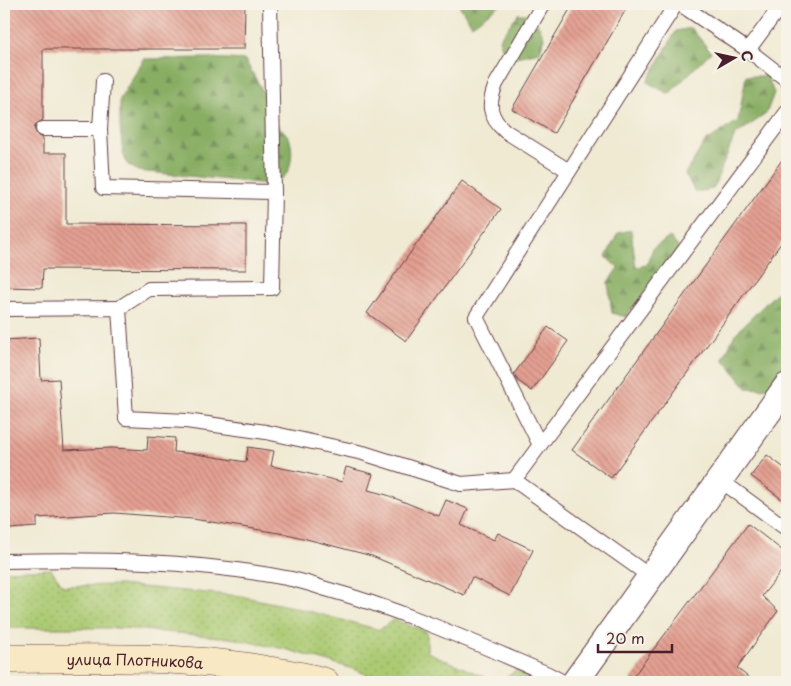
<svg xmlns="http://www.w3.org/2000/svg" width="791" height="686" viewBox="0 0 791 686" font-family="'Playpen Sans',sans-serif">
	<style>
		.grass { fill: url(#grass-dots); stroke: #7a744e }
		.forest { fill: url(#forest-firs); stroke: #696648 }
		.building { fill: url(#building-back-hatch) }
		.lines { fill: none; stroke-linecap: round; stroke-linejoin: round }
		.service-casing { stroke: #633d44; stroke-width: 16 }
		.minor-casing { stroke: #633d44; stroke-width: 28 }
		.secondary-casing { stroke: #633d44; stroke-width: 29 }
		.service { stroke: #fff; stroke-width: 14 }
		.minor { stroke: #fff; stroke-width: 26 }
		.secondary { stroke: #f8e8c3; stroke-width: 28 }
		.labels { text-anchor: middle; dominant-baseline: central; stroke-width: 4; stroke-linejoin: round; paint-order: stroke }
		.street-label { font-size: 15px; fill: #4a1f2b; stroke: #f7f3e8 }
	</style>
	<defs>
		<pattern id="grass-dots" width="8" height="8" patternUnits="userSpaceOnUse" patternTransform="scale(1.25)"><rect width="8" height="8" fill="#abca72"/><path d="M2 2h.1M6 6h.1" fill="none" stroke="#95ad63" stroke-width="1.8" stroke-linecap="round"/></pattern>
		<pattern id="forest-firs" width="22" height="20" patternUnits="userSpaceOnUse" patternTransform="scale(1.25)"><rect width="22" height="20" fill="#88ae64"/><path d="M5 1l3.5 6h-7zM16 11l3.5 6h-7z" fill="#718d53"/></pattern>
		<pattern id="building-back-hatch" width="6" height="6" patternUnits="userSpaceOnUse" patternTransform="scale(1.25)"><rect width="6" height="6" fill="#e4a092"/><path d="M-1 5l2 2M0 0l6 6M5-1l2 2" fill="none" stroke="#bb8277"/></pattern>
	</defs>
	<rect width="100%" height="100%" fill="#f7f3e8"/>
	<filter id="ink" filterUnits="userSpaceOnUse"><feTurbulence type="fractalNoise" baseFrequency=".02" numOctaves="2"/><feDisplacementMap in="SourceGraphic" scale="10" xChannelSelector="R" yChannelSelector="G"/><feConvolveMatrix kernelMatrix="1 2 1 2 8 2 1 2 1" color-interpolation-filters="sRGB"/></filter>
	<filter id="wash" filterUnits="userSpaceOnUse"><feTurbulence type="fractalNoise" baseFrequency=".0096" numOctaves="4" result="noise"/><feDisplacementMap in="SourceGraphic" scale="20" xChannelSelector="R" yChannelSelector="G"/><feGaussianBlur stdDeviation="1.12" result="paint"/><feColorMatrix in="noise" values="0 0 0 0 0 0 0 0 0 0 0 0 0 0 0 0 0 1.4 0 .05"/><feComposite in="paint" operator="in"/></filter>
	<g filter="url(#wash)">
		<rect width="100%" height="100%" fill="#f0ead3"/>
		<g class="grass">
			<polygon points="51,569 63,586 119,585 240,596 293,607 380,630 393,619 427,632 427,652 496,682 384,682 354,669 285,649 230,638 122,628 4,628 4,571"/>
			<polygon points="516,670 534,682 501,682"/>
		</g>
		<g class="forest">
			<polygon points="458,4 501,4 472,25"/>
			<polygon points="518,14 533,14 544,37 540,52 506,59 499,39"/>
			<polygon points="691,28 711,52 669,94 647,82 676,31"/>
			<path d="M209 58 245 60 268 100 265 116C273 123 284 129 289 138 294 148 292 169 284 177 280 180 274 182 269 184L138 171 127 164 123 153 120 127V99L144 59Z"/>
			<polygon points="746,76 767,76 774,93 766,114 735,135 713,189 695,192 685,174 705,142 738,121"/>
			<polygon points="631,230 636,267 647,265 653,248 670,237 679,248 626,317 612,313 608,282 618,268 606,257 618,233"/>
			<polygon points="787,282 787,370 773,389 747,388 723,359 735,334"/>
		</g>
		<g id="blocks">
			<g class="building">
				<polygon points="4,4 245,4 244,49 43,49 43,120 36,124 34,129 38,136 43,138 43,153 66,153 66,224 246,225 246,270 43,269 42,288 4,287"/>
				<polygon points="573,4 629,4 554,133 512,109"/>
				<polygon points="787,153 787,235 611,478 572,450"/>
				<polygon points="462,181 501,209 406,341 367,313"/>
				<polygon points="548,327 568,341 532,391 518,381 514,374"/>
				<polygon points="39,338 41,380 59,379 64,450 112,448 147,450 148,436 175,438 174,452 196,454 246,462 248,447 274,451 271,466 302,472 342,482 346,467 373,474 368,490 387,495 439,516 446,500 468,509 461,525 494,540 498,533 533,550 510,596 472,577 464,595 372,556 291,535 193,519 114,513 37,518 37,527 10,529 4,523 4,340"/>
				<polygon points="767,455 787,470 787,503 751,476"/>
				<polygon points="748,524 787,554 787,564 762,596 778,611 737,668 754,682 629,682"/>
			</g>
		</g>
	</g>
	<g filter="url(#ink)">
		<use href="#blocks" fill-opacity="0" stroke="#633d44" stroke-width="1"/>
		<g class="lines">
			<defs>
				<g id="service">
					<polyline points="270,4 274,192"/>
					<path d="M543 4 496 84C488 104 488 116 505 131L569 171"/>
					<polyline points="680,4 748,50"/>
					<polyline points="782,4 748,50 787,80"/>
					<polyline points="103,81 100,129 103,188 274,192 272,288 149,289 119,308"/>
					<polyline points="43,129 100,129"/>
					<polyline points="4,309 119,308 126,418 186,421 266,432 363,453 461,484 514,480 651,577"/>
					<polyline points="540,445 476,317 676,4"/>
					<polyline points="514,480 787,112"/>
					<polyline points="720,480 787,529"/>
					<path d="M4 561C99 559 193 560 286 578 300 580 313 585 326 589 403 610 475 643 548 674L563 682"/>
				</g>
				<polyline id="minor" points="575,682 787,386"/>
				<g id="secondary">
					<path id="s1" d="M4 659C91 658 180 655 266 670 286 673 306 676 325 682"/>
				</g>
			</defs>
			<use href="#service" class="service-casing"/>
			<use href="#minor" class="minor-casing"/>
			<use href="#secondary" class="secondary-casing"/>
			<use href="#service" class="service"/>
			<use href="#minor" class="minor"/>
			<use href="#secondary" class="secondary"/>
		</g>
	</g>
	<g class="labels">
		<g class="street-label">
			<text stroke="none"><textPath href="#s1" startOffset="131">улица Плотникова</textPath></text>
		</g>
	</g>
	<rect width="791" height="686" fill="none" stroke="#f7f3e8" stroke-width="20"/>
	<g transform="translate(734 58) rotate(81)" stroke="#f7f3e8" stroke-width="4" paint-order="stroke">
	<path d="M0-4L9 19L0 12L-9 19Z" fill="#4a1f2b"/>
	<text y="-8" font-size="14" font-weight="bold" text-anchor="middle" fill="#4a1f2b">С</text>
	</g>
	<path d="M598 644v8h74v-8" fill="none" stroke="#4a1f2b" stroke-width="2.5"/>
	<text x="606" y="644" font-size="15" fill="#4a1f2b" stroke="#f7f3e8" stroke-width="4" paint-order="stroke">20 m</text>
</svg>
